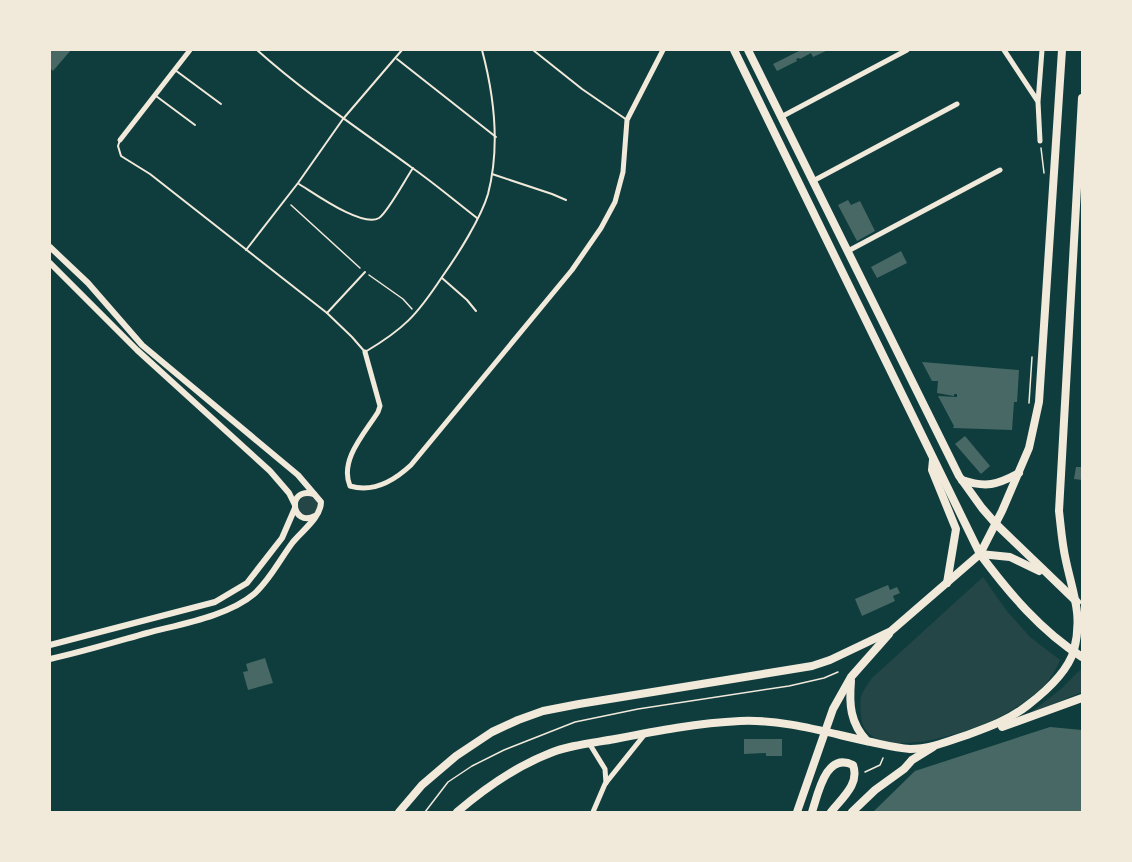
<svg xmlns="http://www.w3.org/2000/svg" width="1132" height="862" viewBox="0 0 1132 862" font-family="'Source Sans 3',sans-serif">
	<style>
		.green { fill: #244646 }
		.building { fill: #486865 }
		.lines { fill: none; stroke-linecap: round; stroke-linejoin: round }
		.path { stroke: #f1e9da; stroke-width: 1.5 }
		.service { stroke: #f1e9da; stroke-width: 2 }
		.minor { stroke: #f1e9da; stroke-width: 5 }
		.tertiary { stroke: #f1e9da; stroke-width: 6 }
		.primary { stroke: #f1e9da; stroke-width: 8 }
		.trunk { stroke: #f1e9da; stroke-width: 8 }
	</style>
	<rect width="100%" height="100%" fill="#0f3d3e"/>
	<g class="green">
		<circle cx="308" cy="506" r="10"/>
		<path d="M983 577 1006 610 1030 637 1060 660C1057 667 1053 674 1049 680 1039 693 1012 711 998 718 971 732 864 768 861 715 859 694 861 695 872 678Z"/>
		<polygon points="1080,670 1082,671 1082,692 1029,714 1060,690"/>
	</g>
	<g class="building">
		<polygon points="50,50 71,50 53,71 50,68"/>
		<polygon points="801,50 828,50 813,57 811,53 800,59 799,58 796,59 797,61 777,71 773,64"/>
		<polygon points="848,200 851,205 860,201 875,231 857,241 838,205"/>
		<polygon points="901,251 907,263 877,278 871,267"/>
		<polygon points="922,362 1019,370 1017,402 1014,402 1012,430 953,428 954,426 938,396 957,397 957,394 954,394 954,396 937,393 938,381 932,381"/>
		<polygon points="965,436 990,466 981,474 955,444"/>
		<polygon points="1076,467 1082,467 1082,480 1074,479"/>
		<polygon points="888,585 890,590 897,587 900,593 893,596 895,601 862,616 855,599"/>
		<polygon points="265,658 273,683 248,690 243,672 248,671 246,664"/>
		<polygon points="1050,727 1082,730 1082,812 873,812 915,771"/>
		<polygon points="744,739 782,739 782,756 766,756 766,753 744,754"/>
	</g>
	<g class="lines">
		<g class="path">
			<polyline points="1041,148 1044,173"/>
			<polyline points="291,205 360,268"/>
			<polyline points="369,275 403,299 412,309"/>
			<polyline points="1029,403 1032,357"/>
			<polyline points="865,772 880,765 883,758"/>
			<polyline points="425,812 448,782 472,766 504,750 575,722 638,709 789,686 824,678 838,672"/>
		</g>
		<g class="service">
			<path d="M257 50C305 93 359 129 411 167 434 183 455 201 477 218"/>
			<polyline points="533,50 582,89 627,120"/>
			<polyline points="397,59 496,137"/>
			<polyline points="175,70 221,104"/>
			<polyline points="156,96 195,125"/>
			<path d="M120 140 118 146 121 156 150 174 327 313 352 337 365 352C404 329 417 315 442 277 457 256 481 218 488 194 500 148 494 95 482 50"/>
			<polyline points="492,174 552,194 566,200"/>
			<path d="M299 184C314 193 362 228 379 218 388 212 406 178 413 168"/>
			<polyline points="246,250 298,183 343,119 402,50"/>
			<polyline points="442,278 467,300 476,311"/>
			<polyline points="327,313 365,272"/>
		</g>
		<g class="minor">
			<polyline points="1004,50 1037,100"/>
			<polyline points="781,117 907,50"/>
			<polyline points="120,140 190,50"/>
			<polyline points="1040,141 1038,102 1042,50"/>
			<polyline points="813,181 957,104"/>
			<polyline points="848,251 1000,170"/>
			<path d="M365 352 380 406 378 412C365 433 339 460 350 486 373 493 395 480 411 465L572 270 601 228 615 202 623 172 627 120 663 50"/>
			<polyline points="589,743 605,769 606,783"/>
			<polyline points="593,812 605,784 645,734"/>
		</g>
		<g class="tertiary">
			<path d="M50 247 88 283 142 345 298 475 321 502C321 517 302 531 293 542 280 559 270 580 254 594 228 616 181 624 147 633 115 642 82 652 50 659"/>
			<polyline points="50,263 137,350 270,471 289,493 295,505"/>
			<path d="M314 494C286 486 291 528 315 516"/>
			<polyline points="50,645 215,602 247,583 282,538 295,508"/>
		</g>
		<g class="primary">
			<path d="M734 50 980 554C1009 593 1041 631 1082 657"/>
			<polyline points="748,50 959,476 982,508 996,524"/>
		</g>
		<g class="trunk">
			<polyline points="933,460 932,470 956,529 947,583"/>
			<path d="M962 480C986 488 997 485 1019 473"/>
			<polyline points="996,524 1077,602"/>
			<polyline points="980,554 1010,557 1039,571"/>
			<path d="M851 681C849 704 850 723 867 741"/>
			<polyline points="1002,727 1082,698"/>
			<polyline points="399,812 422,785 456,756 492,732 518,720 543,711 579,704 812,666 830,660 891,631 980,554 1002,511 1029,448 1039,402 1062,50"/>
			<path d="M457 812C484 789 515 767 548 754 569 745 593 743 615 739 656 731 698 723 740 721 782 719 825 732 866 741 881 744 895 748 910 749 930 749 949 741 967 735 989 727 1009 720 1028 705 1045 692 1068 671 1074 650 1083 615 1073 594 1066 561 1062 544 1061 528 1059 511L1082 98"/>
			<polyline points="797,812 833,709 851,677 889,634"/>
			<path d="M812 812C818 794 826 751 853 765 860 784 842 798 831 812"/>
			<polyline points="852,812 875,790 904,769 912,760 933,747"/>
		</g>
	</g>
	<rect width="1132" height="862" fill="none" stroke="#f1e9da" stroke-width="102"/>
</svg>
